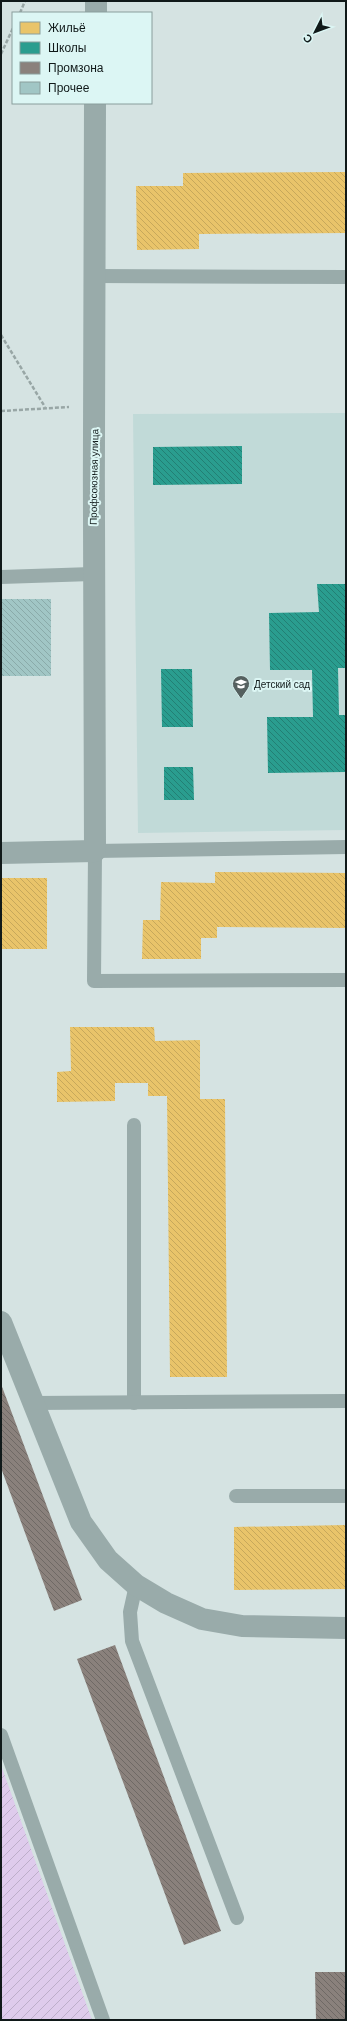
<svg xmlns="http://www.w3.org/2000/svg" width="347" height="2021" viewBox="0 0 347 2021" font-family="Arial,sans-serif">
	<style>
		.built { fill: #c1dad8 }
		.garden { fill: url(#garden-furrows) }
		.homes { fill: url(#homes-back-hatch) }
		.schools { fill: url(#schools-back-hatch) }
		.industry { fill: url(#industry-back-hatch) }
		.building { fill: url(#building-back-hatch) }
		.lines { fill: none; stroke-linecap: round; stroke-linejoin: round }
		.path { stroke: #98a6a5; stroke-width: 2.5; stroke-dasharray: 4 2; stroke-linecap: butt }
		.service { stroke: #99abaa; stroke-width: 14 }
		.minor { stroke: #99abaa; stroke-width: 22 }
		.labels { text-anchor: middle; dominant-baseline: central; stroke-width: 4; stroke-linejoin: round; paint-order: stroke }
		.street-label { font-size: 10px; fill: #101919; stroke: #dcf6f4 }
		.poi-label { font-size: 10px; fill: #101919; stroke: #dcf6f4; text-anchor: start }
	</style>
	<defs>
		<pattern id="garden-furrows" width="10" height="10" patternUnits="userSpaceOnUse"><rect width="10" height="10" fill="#decbec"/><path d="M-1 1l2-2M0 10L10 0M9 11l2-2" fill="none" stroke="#bdaeca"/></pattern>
		<pattern id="homes-back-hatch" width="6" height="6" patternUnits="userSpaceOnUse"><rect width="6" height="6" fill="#e9c46a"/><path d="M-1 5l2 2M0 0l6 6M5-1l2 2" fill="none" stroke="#c7a85b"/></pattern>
		<pattern id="schools-back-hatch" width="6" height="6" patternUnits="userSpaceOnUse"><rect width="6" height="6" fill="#2a9d8f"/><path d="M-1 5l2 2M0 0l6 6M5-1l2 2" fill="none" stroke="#237f74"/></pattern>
		<pattern id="industry-back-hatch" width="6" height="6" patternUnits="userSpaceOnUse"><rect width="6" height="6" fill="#8a817c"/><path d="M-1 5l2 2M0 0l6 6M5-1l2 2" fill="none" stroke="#6f6965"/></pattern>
		<pattern id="building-back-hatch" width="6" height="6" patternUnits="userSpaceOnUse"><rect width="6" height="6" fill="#a1c6c5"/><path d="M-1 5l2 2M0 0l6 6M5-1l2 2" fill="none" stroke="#8aaaa9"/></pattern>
	</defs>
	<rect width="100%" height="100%" fill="#d5e3e2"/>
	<polygon class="built" points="346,413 346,830 138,833 133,414"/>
	<polygon class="garden" points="1,1765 92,2020 1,2020"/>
	<g class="homes">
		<polygon points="346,172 346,233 199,234 199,249 137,250 136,186 183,186 183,173"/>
		<polygon points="215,872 346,873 346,928 217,927 217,938 201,938 201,959 142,959 143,920 160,920 161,882 215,883"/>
		<rect x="1" y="878" width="46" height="71"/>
		<polygon points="70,1027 154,1027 155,1041 200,1040 200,1099 225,1099 227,1377 170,1377 167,1096 148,1096 148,1083 115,1083 115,1101 57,1102 57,1072 71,1071"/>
		<polygon points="346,1525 346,1589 234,1590 234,1527"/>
	</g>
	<g class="schools">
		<polygon points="242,446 242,484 153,485 153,447"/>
		<polygon points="317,584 346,584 346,668 338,668 339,715 346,715 346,772 268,773 267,717 313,717 312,670 270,670 269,613 319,612"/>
		<polygon points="161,669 192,669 193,727 162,727"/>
		<polygon points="164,767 193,767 194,800 164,800"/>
	</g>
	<g class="industry">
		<polygon points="1,1384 82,1600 54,1611 1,1468"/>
		<polygon points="115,1645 221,1931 184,1945 77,1659"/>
		<polygon points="315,1972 346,1972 346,2020 316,2020"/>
	</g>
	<rect class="building" x="1" y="599" width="50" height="77"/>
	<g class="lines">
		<g class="path">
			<polyline points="20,13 25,1"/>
			<polyline points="1,54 13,28"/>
			<polyline points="1,335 45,407"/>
			<polyline points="1,411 69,407"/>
		</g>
		<g class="service">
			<polyline points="94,276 346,277"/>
			<polyline points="1,577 92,574"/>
			<polyline points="346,847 95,851 94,981 346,980"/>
			<polyline points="134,1125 134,1403"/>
			<polyline points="33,1403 346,1401"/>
			<polyline points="236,1496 346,1496"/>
			<polyline points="136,1585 130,1612 132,1641 237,1918"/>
			<polyline points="1,1735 103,2020"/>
		</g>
		<g class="minor">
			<polyline points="96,13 96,1"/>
			<path d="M1 853 95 851C93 602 94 352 95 103"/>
			<polyline points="1,1322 81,1522 108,1560 136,1585 166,1603 202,1619 242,1626 346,1628"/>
		</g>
	</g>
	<defs>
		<symbol id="school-pin" viewBox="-11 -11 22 30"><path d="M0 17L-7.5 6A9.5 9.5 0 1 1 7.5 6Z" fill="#55605f" stroke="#dcf6f4"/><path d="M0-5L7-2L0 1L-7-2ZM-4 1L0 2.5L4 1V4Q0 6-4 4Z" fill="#fff"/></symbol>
	</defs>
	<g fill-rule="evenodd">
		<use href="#school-pin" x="231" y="674" width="20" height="27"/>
	</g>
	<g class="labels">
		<g class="street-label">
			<text transform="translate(94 477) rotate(-89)">Профсоюзная улица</text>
		</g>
		<g class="poi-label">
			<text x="254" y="684">Детский сад</text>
		</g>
	</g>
	<rect width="347" height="2021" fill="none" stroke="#101919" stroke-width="4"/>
	<rect x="12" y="12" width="140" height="92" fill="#dcf6f4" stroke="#8a9e9c"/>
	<rect x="20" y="22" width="20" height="12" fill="#e9c46a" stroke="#8a9e9c"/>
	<text x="48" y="32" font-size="12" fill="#101919">Жильё</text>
	<rect x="20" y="42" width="20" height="12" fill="#2a9d8f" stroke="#8a9e9c"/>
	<text x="48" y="52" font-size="12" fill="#101919">Школы</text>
	<rect x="20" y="62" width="20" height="12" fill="#8a817c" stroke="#8a9e9c"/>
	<text x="48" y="72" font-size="12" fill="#101919">Промзона</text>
	<rect x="20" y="82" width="20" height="12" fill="#a1c6c5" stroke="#8a9e9c"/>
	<text x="48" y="92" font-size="12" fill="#101919">Прочее</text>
	<g transform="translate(315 32) rotate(228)" stroke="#dcf6f4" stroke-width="3" paint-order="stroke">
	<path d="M0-3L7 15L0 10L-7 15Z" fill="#101919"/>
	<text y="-6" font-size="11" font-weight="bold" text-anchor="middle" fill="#101919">С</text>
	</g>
</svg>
